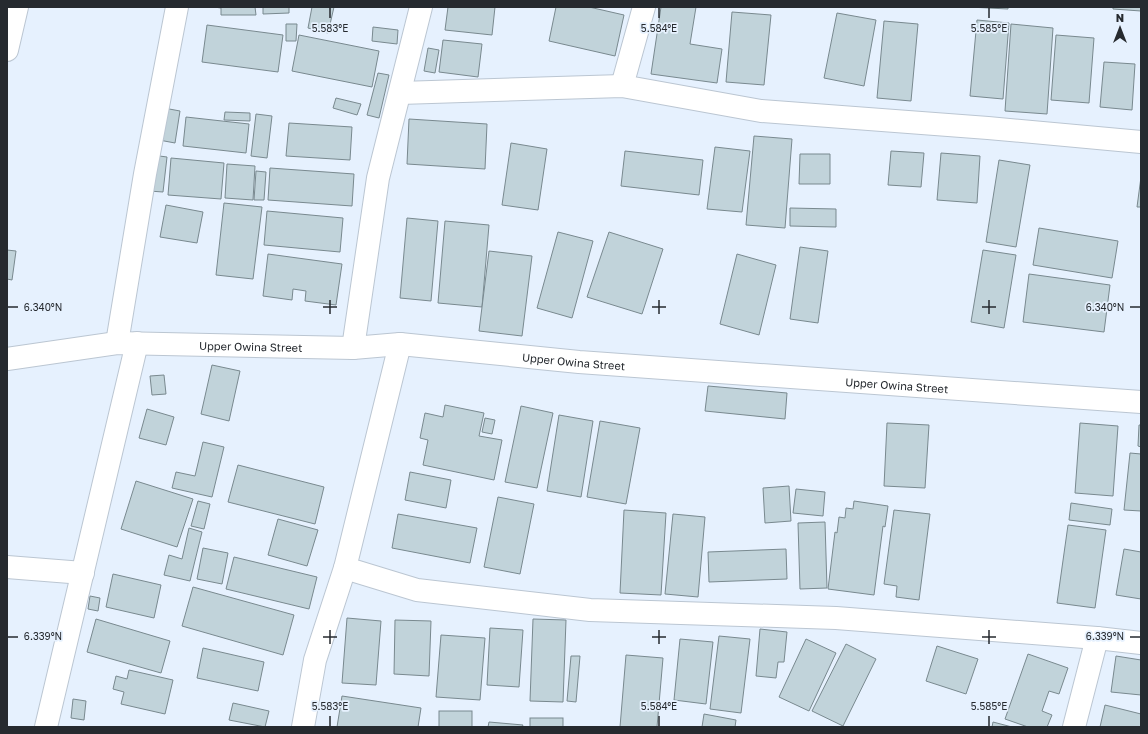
<svg xmlns="http://www.w3.org/2000/svg" width="1148" height="734" viewBox="0 0 1148 734" font-family="'Golos Text',sans-serif">
	<style>
		.building { fill: #c1d3da; stroke: #79898f }
		.lines { fill: none; stroke-linecap: round; stroke-linejoin: round }
		.street-casing { stroke: #bbc6d2; stroke-width: 24 }
		.street { stroke: #fff; stroke-width: 22 }
		.ticks { fill: none; stroke: #262a2f; stroke-width: 1.5 }
		.labels { text-anchor: middle; dominant-baseline: central; stroke-width: 3.5; stroke-linejoin: round; paint-order: stroke }
		.street-label { font-size: 11px; fill: #262a2f; stroke: #e6f1fe }
		.ticks-label { font-size: 10px; text-anchor: middle; fill: #262a2f; stroke: #e6f1fe; stroke-width: 3.5; stroke-linejoin: round; paint-order: stroke }
	</style>
	<rect width="100%" height="100%" fill="#e6f1fe"/>
	<g class="building">
		<polygon points="214,7 255,7 256,15 221,15 221,8"/>
		<polygon points="263,7 289,7 289,13 263,14"/>
		<polygon points="312,7 334,7 328,33 308,28"/>
		<polygon points="448,7 495,7 492,35 445,30"/>
		<polygon points="556,7 589,7 624,15 615,56 549,41"/>
		<polygon points="661,7 696,7 690,44 722,49 717,83 651,74"/>
		<polygon points="969,7 1008,7 1008,9"/>
		<polygon points="1113,7 1141,7 1141,11 1113,9"/>
		<polygon points="732,12 771,15 764,85 726,82"/>
		<polygon points="837,13 876,20 864,86 824,78"/>
		<polygon points="977,20 1009,23 1003,99 970,96"/>
		<polygon points="884,21 918,24 911,101 877,98"/>
		<polygon points="286,24 297,24 296,41 286,41"/>
		<polygon points="1011,24 1053,28 1047,114 1005,111"/>
		<polygon points="207,25 283,35 278,72 202,62"/>
		<polygon points="373,27 398,30 397,44 372,41"/>
		<polygon points="299,35 379,51 372,87 292,71"/>
		<polygon points="1056,35 1094,38 1089,103 1051,100"/>
		<polygon points="443,40 482,44 478,77 439,72"/>
		<polygon points="428,48 439,50 435,73 424,71"/>
		<polygon points="1104,62 1135,64 1132,110 1100,107"/>
		<polygon points="378,73 389,75 379,118 367,115"/>
		<polygon points="336,98 361,104 357,115 333,108"/>
		<polygon points="164,108 180,111 175,143 159,140"/>
		<polygon points="225,112 250,113 250,121 224,120"/>
		<polygon points="256,114 272,116 267,158 251,156"/>
		<polygon points="186,117 249,124 246,153 183,146"/>
		<polygon points="409,119 487,124 485,169 407,164"/>
		<polygon points="289,123 352,127 350,160 286,156"/>
		<polygon points="754,136 792,139 785,228 746,225"/>
		<polygon points="511,143 547,149 538,210 502,205"/>
		<polygon points="715,147 750,151 742,212 707,209"/>
		<polygon points="625,151 703,160 699,195 621,186"/>
		<polygon points="891,151 924,153 921,187 888,185"/>
		<polygon points="941,153 980,156 977,203 937,200"/>
		<polygon points="800,154 830,154 830,184 799,184"/>
		<polygon points="152,155 167,157 163,192 149,191"/>
		<polygon points="171,158 224,163 221,199 168,195"/>
		<polygon points="999,160 1030,165 1016,247 986,242"/>
		<polygon points="227,164 255,166 253,200 225,198"/>
		<polygon points="270,168 354,174 352,206 268,200"/>
		<polygon points="256,171 266,172 264,200 254,200"/>
		<polygon points="1141,177 1141,207 1137,207"/>
		<polygon points="224,203 262,207 253,279 216,275"/>
		<polygon points="166,205 203,212 197,243 160,237"/>
		<polygon points="790,208 836,209 836,227 790,226"/>
		<polygon points="267,211 343,218 340,252 264,245"/>
		<polygon points="407,218 438,221 431,301 400,298"/>
		<polygon points="445,221 489,225 482,307 438,303"/>
		<polygon points="1039,228 1118,241 1112,278 1033,265"/>
		<polygon points="558,232 593,241 572,318 537,308"/>
		<polygon points="609,232 663,249 642,314 587,297"/>
		<polygon points="800,247 828,251 818,323 790,319"/>
		<polygon points="7,250 16,251 12,280 7,279"/>
		<polygon points="983,250 1016,255 1004,328 971,322"/>
		<polygon points="489,251 532,256 522,336 479,331"/>
		<polygon points="268,254 342,264 336,305 305,301 306,291 293,289 292,300 263,296"/>
		<polygon points="737,254 776,265 759,335 720,324"/>
		<polygon points="1029,274 1110,285 1104,332 1023,322"/>
		<polygon points="212,365 240,371 229,421 201,414"/>
		<polygon points="164,375 166,394 152,395 150,376"/>
		<polygon points="708,386 787,393 785,419 705,411"/>
		<polygon points="445,405 484,413 479,436 502,440 494,480 423,465 428,440 420,438 425,413 443,417"/>
		<polygon points="521,406 553,413 537,488 505,482"/>
		<polygon points="147,409 174,417 166,445 139,438"/>
		<polygon points="559,415 593,421 581,497 547,491"/>
		<polygon points="485,418 495,420 492,434 482,432"/>
		<polygon points="600,421 640,428 626,504 587,497"/>
		<polygon points="887,423 929,425 925,488 884,486"/>
		<polygon points="1080,423 1118,426 1113,496 1075,493"/>
		<polygon points="1139,425 1141,425 1141,447 1138,446"/>
		<polygon points="203,442 224,447 212,497 172,488 176,472 195,476"/>
		<polygon points="1130,453 1141,454 1141,511 1124,510"/>
		<polygon points="238,465 324,487 315,524 228,502"/>
		<polygon points="410,472 451,480 446,508 405,500"/>
		<polygon points="136,481 193,499 177,547 121,529"/>
		<polygon points="789,486 791,521 765,523 763,488"/>
		<polygon points="796,489 825,492 823,516 793,513"/>
		<polygon points="498,497 534,504 520,574 484,567"/>
		<polygon points="198,501 210,504 204,529 191,526"/>
		<polygon points="854,501 888,506 885,527 883,526 874,595 828,589 835,532 837,533 839,517 845,518 846,508 853,509"/>
		<polygon points="1071,503 1112,509 1110,525 1069,520"/>
		<polygon points="624,510 666,513 661,595 620,593"/>
		<polygon points="894,510 930,514 919,600 896,597 897,586 884,584"/>
		<polygon points="398,514 477,528 470,563 392,548"/>
		<polygon points="673,514 705,517 698,597 665,594"/>
		<polygon points="278,519 318,530 307,566 268,555"/>
		<polygon points="825,522 827,588 800,589 798,523"/>
		<polygon points="1068,525 1106,530 1095,608 1057,603"/>
		<polygon points="189,528 202,532 190,581 164,575 169,555 182,559"/>
		<polygon points="203,548 228,553 222,584 197,579"/>
		<polygon points="786,549 787,579 709,582 708,552"/>
		<polygon points="1124,549 1141,552 1141,599 1116,595"/>
		<polygon points="234,557 317,577 309,609 226,589"/>
		<polygon points="113,574 161,585 154,618 106,607"/>
		<polygon points="193,587 294,615 283,655 182,626"/>
		<polygon points="90,596 100,598 98,611 88,609"/>
		<polygon points="347,618 381,621 376,685 342,683"/>
		<polygon points="96,619 170,641 161,673 87,652"/>
		<polygon points="533,619 566,620 563,702 530,701"/>
		<polygon points="395,620 431,621 429,676 394,674"/>
		<polygon points="490,628 523,630 519,687 487,685"/>
		<polygon points="760,629 787,632 784,662 778,662 776,678 756,676"/>
		<polygon points="441,635 485,638 480,700 436,697"/>
		<polygon points="719,636 750,639 741,713 710,709"/>
		<polygon points="680,639 713,642 706,704 674,700"/>
		<polygon points="806,639 836,653 809,711 779,697"/>
		<polygon points="846,644 876,659 843,726 812,711"/>
		<polygon points="937,646 978,659 966,694 926,681"/>
		<polygon points="203,648 264,662 258,691 197,678"/>
		<polygon points="1028,654 1068,668 1059,694 1049,691 1042,711 1052,715 1047,727 1028,727 1005,719"/>
		<polygon points="626,655 663,658 657,727 620,727"/>
		<polygon points="571,656 580,656 576,702 567,701"/>
		<polygon points="1116,656 1141,660 1141,695 1111,692"/>
		<polygon points="129,670 173,680 165,714 121,704 124,692 113,689 116,676 127,679"/>
		<polygon points="342,696 421,708 418,727 337,727"/>
		<polygon points="73,699 86,701 84,720 71,718"/>
		<polygon points="233,703 269,711 265,727 229,720"/>
		<polygon points="1105,705 1141,714 1141,727 1100,727"/>
		<rect x="439" y="711" width="33" height="16"/>
		<polygon points="704,714 736,720 735,727 702,727"/>
		<rect x="530" y="718" width="33" height="9"/>
		<polygon points="489,722 523,725 522,727 488,727"/>
		<polygon points="993,722 1012,727 992,727"/>
	</g>
	<g class="lines">
		<defs>
			<g id="street">
				<polyline points="7,50 17,7"/>
				<polyline points="622,86 644,7"/>
				<polyline points="400,93 622,86 761,111 988,128 1141,142"/>
				<polyline points="117,343 145,174 177,7"/>
				<polyline points="400,344 345,568 417,590 590,610 836,618 1097,638 1141,643"/>
				<polyline points="353,348 378,178 421,7"/>
				<path id="s1" d="M7 359 117 343 353 348 400 344 579 362 1141 402"/>
				<polyline points="7,567 83,573"/>
				<polyline points="46,727 137,343"/>
				<polyline points="303,727 315,660 345,568"/>
				<polyline points="1074,727 1097,638"/>
			</g>
		</defs>
		<use href="#street" class="street-casing"/>
		<use href="#street" class="street"/>
	</g>
	<path class="ticks" d="M330 8V18M659 8V18M989 8V18M330 300V314M659 300V314M989 300V314M8 307H18M323 307H337M652 307H666M982 307H996M1130 307H1140M330 630V644M659 630V644M989 630V644M8 637H18M323 637H337M652 637H666M982 637H996M1130 637H1140M330 716V726M659 716V726M989 716V726"/>
	<g class="labels">
		<g class="street-label">
			<text stroke="none"><textPath href="#s1" startOffset="245">Upper Owina Street</textPath></text>
			<text stroke="none"><textPath href="#s1" startOffset="569">Upper Owina Street</textPath></text>
			<text stroke="none"><textPath href="#s1" startOffset="893">Upper Owina Street</textPath></text>
		</g>
	</g>
	<g class="ticks-label">
		<text x="330" y="32">5.583°E</text>
		<text x="659" y="32">5.584°E</text>
		<text x="989" y="32">5.585°E</text>
		<text x="43" y="311">6.340°N</text>
		<text x="1105" y="311">6.340°N</text>
		<text x="43" y="640">6.339°N</text>
		<text x="1105" y="640">6.339°N</text>
		<text x="330" y="710">5.583°E</text>
		<text x="659" y="710">5.584°E</text>
		<text x="989" y="710">5.585°E</text>
	</g>
	<rect width="1148" height="734" fill="none" stroke="#262a2f" stroke-width="16"/>
	<g transform="translate(1120 28)" stroke="#e6f1fe" stroke-width="3" paint-order="stroke">
	<path d="M0-3L7 15L0 10L-7 15Z" fill="#262a2f"/>
	<text y="-6" font-size="11" font-weight="bold" text-anchor="middle" fill="#262a2f">N</text>
	</g>
</svg>
